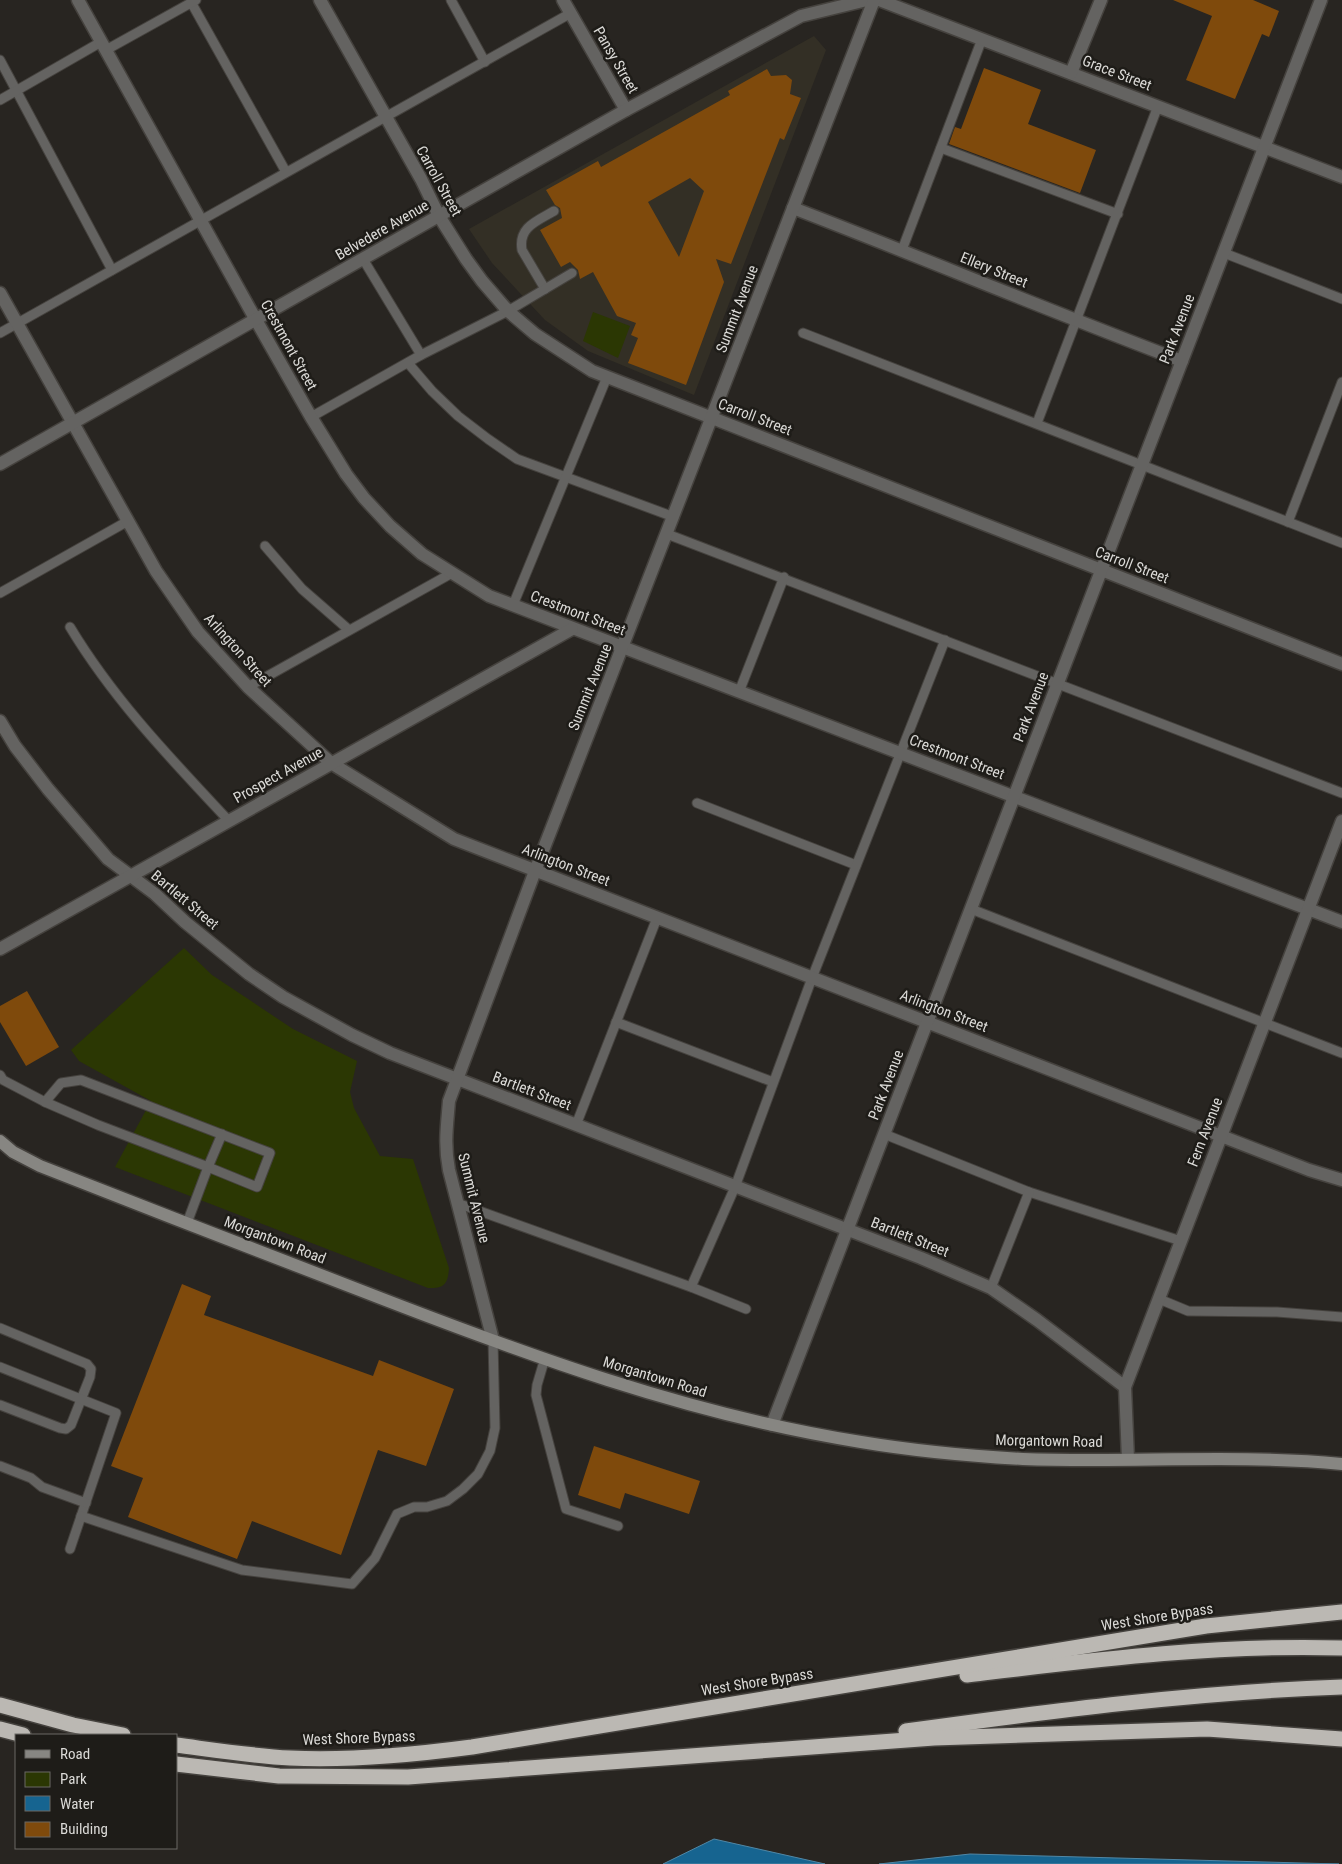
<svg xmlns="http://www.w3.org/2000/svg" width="1342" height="1864" viewBox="0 0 1342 1864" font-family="'Roboto Condensed',sans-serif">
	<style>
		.built { fill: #332f25 }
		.green { fill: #2b3703 }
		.water { fill: #166490; stroke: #5187a5 }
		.building { fill: #7f4a0c; fill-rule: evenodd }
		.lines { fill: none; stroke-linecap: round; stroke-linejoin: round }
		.service-casing { stroke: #45423e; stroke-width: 11 }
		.minor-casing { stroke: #45423e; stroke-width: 15 }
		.secondary-casing { stroke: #45423e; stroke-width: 15 }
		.motorway-casing { stroke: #45423e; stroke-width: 18 }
		.service { stroke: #646361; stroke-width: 9 }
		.minor { stroke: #646361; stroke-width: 12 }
		.secondary { stroke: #878682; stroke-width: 12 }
		.motorway { stroke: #bbb8b3; stroke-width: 15 }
		.labels { text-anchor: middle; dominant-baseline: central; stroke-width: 5; stroke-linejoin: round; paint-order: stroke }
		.street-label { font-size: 15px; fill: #dbdad7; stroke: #1e1c18 }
	</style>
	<rect width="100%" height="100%" fill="#282521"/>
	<polygon class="built" points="814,36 826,50 694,395 588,351 545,320 492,263 469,229"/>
	<g class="green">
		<polygon points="593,312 630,326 618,358 583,341"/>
		<path d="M184 948 212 975 293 1029 357 1061 350 1092 354 1108 380 1156 413 1159 449 1268C448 1283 445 1289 428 1288L115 1167 151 1101 79 1061 71 1050Z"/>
	</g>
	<g class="water">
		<polygon points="714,1839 825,1864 663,1864"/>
		<polygon points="970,1854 1339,1864 879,1864"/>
	</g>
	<g class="building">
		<polygon points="1173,0 1253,0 1279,11 1269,37 1262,34 1235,99 1186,80 1212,16"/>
		<polygon points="984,68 1041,90 1028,124 1096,150 1080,193 949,144 955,127 961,129"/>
		<path d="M767 69 771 76 786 75 792 80 790 94 801 98 784 140 780 138 731 264 716 259 724 282 686 385 628 363 638 338 631 335 636 323 617 316 593 272 580 279 578 270 570 262 561 267 540 230 562 218 560 208 555 205 546 190 598 161 601 167 730 95 728 91ZM690 178 704 191 679 257 648 202Z"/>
		<polygon points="27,991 59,1047 26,1066 0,1022 0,1006"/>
		<polygon points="182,1284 211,1296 204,1315 373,1376 379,1360 454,1389 426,1466 378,1450 341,1555 252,1521 237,1559 128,1517 143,1478 111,1466"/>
		<polygon points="594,1446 700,1481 689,1514 625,1493 620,1509 578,1495"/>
	</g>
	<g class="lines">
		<defs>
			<g id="service">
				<polyline points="451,0 485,62"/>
				<polyline points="191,2 286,172"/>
				<polyline points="106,50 196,0"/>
				<polyline points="0,60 112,270"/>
				<polyline points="0,100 101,42"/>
				<polyline points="941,148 1118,214"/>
				<polyline points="902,250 982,39"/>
				<polyline points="1224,253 1342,299"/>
				<polyline points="363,259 421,355"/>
				<path d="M545 289 522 250C518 227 537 221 554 211"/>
				<polyline points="0,333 571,13"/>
				<polyline points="803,333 1342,543"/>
				<polyline points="408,363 432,391 458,416 488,439 517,459 674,517"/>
				<polyline points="311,417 421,355 508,311 572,273"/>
				<polyline points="1037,423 1158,106"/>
				<polyline points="1288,522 1342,382"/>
				<polyline points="667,534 1342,793"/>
				<polyline points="265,546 302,589 349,630"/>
				<polyline points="0,593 128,521"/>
				<polyline points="513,605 607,377"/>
				<path d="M70 627C114 700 171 759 229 821"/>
				<polyline points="248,687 452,573"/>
				<polyline points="739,692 784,577"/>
				<polyline points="697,803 856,865"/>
				<polyline points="971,909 1342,1053"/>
				<polyline points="616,1022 773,1082"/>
				<polyline points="0,1075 3,1080 45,1102"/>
				<polyline points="576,1125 657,918"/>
				<polyline points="884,1134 1029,1192 1181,1241"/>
				<polyline points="457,1203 691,1287 746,1309"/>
				<polyline points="187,1223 208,1167 257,1187 270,1153 81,1080 61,1083 45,1102 98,1125 208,1167 222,1134"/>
				<polyline points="691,1287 735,1187 812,978 945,640"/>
				<polyline points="991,1288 1029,1192"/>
				<polyline points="1159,1299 1188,1311 1277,1312 1342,1317"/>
				<polyline points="0,1328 87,1364 91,1369 90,1377 71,1425 66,1429 60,1428 0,1405"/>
				<polyline points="545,1358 537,1385 536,1395 566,1509 618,1526"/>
				<polyline points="0,1367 116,1413 70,1549"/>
				<polyline points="0,1466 31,1478 42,1487 86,1503"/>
				<polyline points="81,1516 242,1570 352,1584 375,1558 397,1514 414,1507 427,1507 447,1501 463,1489 478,1474 490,1451 495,1428 493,1340"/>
			</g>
			<g id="minor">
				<polyline points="78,0 256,320 311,417 346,474 364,498 390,526 422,554 489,596 1342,922"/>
				<polyline points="320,0 421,179 439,216 466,259 482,281 508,311 535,334 592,371 1342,664"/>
				<polyline points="563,0 626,110"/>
				<polyline points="879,0 1342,177"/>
				<polyline points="1071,73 1101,0"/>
				<path d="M793 208C923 258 1052 312 1182 361"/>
				<polyline points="0,293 156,571 198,632 248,687 331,763 454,839 1309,1170 1342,1180"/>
				<polyline points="0,464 626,110 801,16 867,0"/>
				<polyline points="0,721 15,746 48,789 108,859 155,894 185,922 249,974 283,997 352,1035 390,1053 921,1258 991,1288 1037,1320 1125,1387"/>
				<polyline points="0,949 572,629"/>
				<path d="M493 1340 449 1170C444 1144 447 1126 449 1101L535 871 874 0"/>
				<polyline points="772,1425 1321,0"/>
				<polyline points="1128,1459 1125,1387 1342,821"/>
			</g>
			<path id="secondary" d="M0 1141 13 1152 40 1166C147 1208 255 1250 362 1291 524 1354 689 1415 861 1442 915 1451 969 1456 1023 1459 1129 1463 1236 1454 1342 1464"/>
			<g id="motorway">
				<path d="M967 1675C1092 1660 1217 1644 1342 1648"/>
				<polyline points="0,1705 73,1725 123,1735"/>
				<polyline points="0,1729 23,1735"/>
				<path d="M906 1731C1050 1711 1196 1692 1342 1687"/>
				<path d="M176 1745C214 1750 252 1756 290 1758 351 1761 412 1755 472 1747L1206 1626 1342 1612"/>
				<polyline points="176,1764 279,1776 408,1777 934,1738 1207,1729 1342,1739"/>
			</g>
		</defs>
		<use href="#service" class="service-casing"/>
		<use href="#minor" class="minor-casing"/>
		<use href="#secondary" class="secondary-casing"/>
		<use href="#motorway" class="motorway-casing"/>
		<use href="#service" class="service"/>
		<use href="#minor" class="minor"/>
		<use href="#secondary" class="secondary"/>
		<use href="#motorway" class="motorway"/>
	</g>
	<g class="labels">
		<g class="street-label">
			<text transform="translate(616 60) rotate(60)">Pansy Street</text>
			<text transform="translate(1117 73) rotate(21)">Grace Street</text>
			<text transform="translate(439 181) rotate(61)">Carroll Street</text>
			<text transform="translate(382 230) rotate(-30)">Belvedere Avenue</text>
			<text transform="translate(994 270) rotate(22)">Ellery Street</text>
			<text transform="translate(737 309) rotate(-69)">Summit Avenue</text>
			<text transform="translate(1177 329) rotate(-69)">Park Avenue</text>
			<text transform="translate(289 345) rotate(61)">Crestmont Street</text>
			<text transform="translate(755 417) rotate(21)">Carroll Street</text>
			<text transform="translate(1132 565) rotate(21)">Carroll Street</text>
			<text transform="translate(578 613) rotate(21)">Crestmont Street</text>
			<text transform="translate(238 650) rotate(48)">Arlington Street</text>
			<text transform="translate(590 687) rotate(-68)">Summit Avenue</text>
			<text transform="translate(1031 707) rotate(-69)">Park Avenue</text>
			<text transform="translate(957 757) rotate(21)">Crestmont Street</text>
			<text transform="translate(278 775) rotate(-29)">Prospect Avenue</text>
			<text transform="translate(566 865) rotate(21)">Arlington Street</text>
			<text transform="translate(185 900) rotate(40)">Bartlett Street</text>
			<text transform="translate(944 1011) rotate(21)">Arlington Street</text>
			<text transform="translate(886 1085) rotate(-69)">Park Avenue</text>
			<text transform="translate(532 1091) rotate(21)">Bartlett Street</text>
			<text transform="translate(1205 1132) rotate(-69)">Fern Avenue</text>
			<text transform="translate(474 1198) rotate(76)">Summit Avenue</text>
			<text transform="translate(910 1237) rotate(22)">Bartlett Street</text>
			<text transform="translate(275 1240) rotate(21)">Morgantown Road</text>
			<text transform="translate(655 1377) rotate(17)">Morgantown Road</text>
			<text transform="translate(1049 1441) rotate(1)">Morgantown Road</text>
			<text transform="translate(1157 1617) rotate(-9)">West Shore Bypass</text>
			<text transform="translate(757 1682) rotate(-9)">West Shore Bypass</text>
			<text transform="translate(359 1738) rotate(-2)">West Shore Bypass</text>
		</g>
	</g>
	<rect x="15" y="1734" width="162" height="115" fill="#1e1c18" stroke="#6a6864"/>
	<rect x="25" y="1750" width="25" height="8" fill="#878682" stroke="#6a6864"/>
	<text x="60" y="1759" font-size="15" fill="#dbdad7">Road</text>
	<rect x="25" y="1772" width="25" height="15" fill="#2b3703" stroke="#6a6864"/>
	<text x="60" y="1784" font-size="15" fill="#dbdad7">Park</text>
	<rect x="25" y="1796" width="25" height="15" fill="#166490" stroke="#6a6864"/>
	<text x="60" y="1809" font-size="15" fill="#dbdad7">Water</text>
	<rect x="25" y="1822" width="25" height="15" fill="#7f4a0c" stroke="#6a6864"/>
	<text x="60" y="1834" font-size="15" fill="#dbdad7">Building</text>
</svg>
